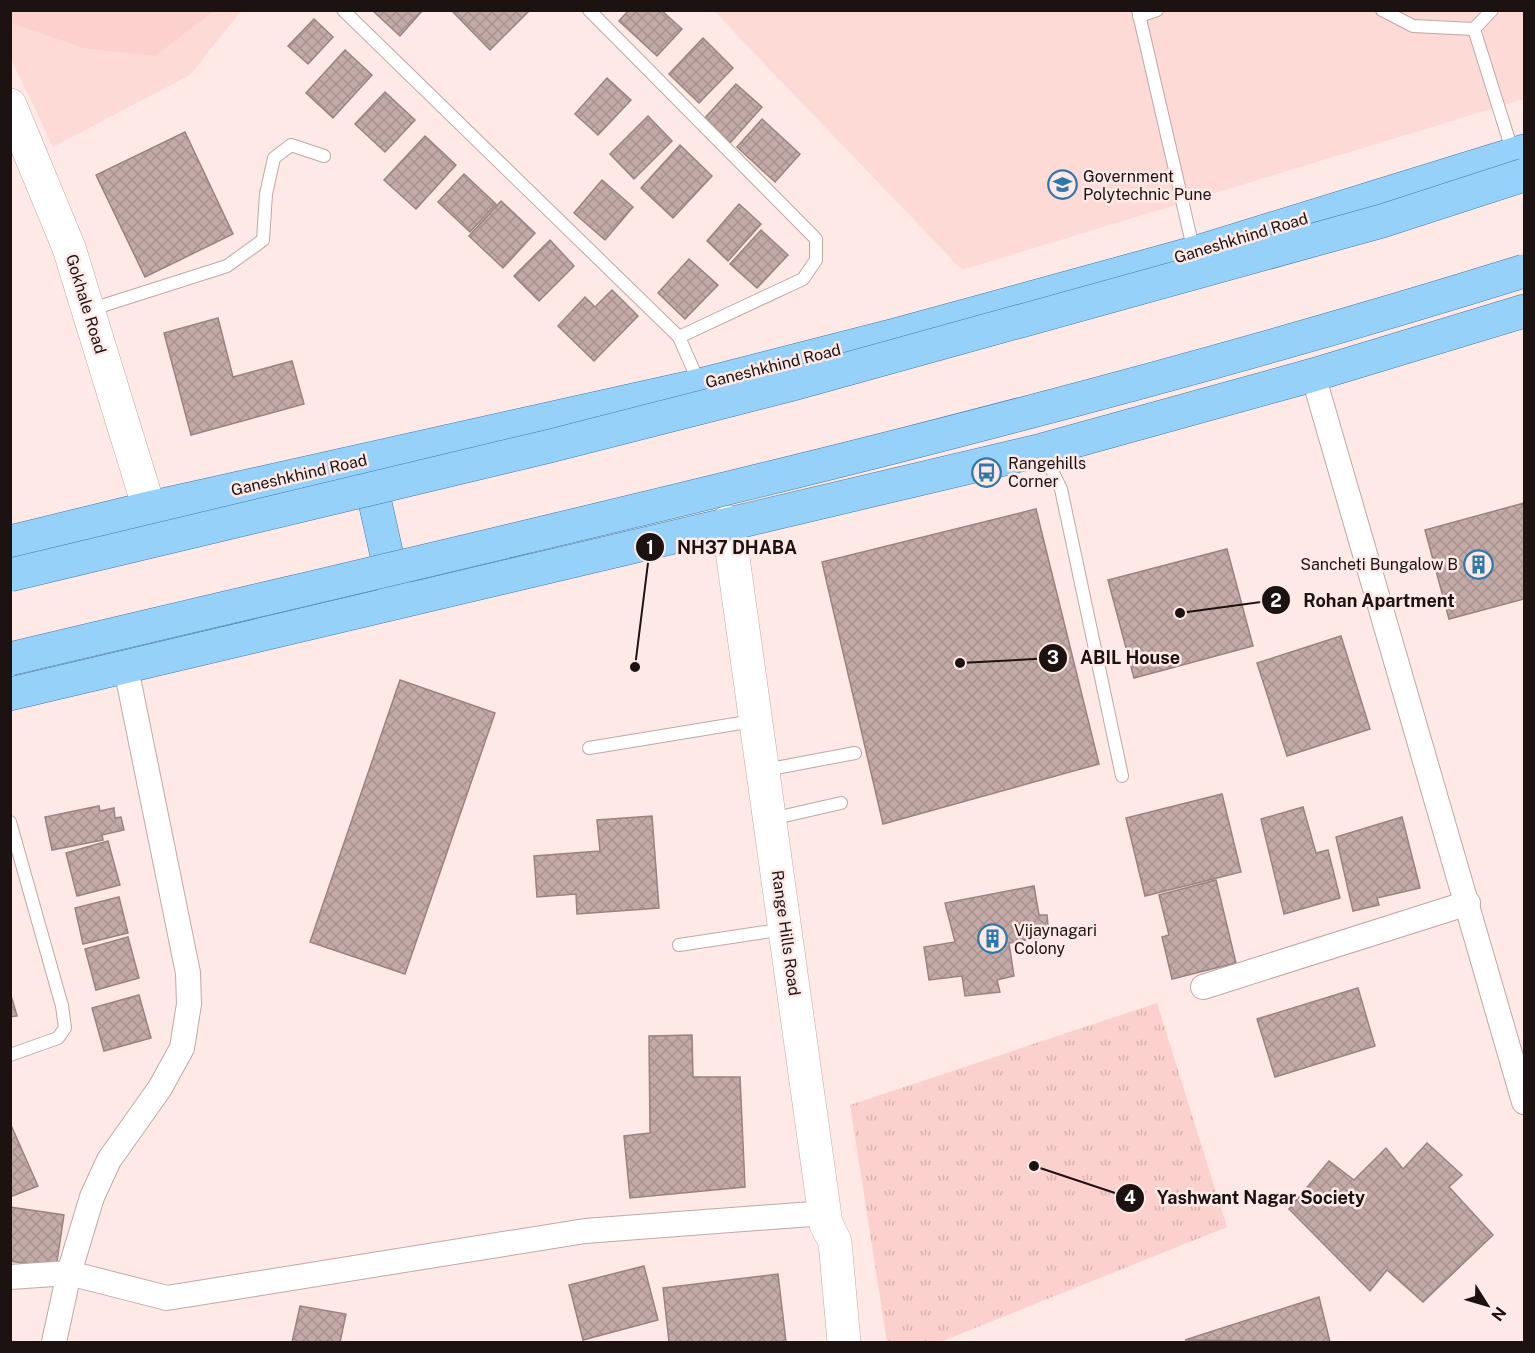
<svg xmlns="http://www.w3.org/2000/svg" width="1535" height="1353" viewBox="0 0 1535 1353" font-family="'Public Sans',sans-serif">
	<style>
		.built { fill: #fedad7 }
		.grass { fill: url(#grass-tufts) }
		.garden { fill: #fcd1cd }
		.building { fill: url(#building-cross-hatch); stroke: #9b8280; stroke-width: 1.5 }
		.lines { fill: none; stroke-linecap: round; stroke-linejoin: round }
		.lane-casing { stroke: #c0a7a4; stroke-width: 14 }
		.street-casing { stroke: #c0a7a4; stroke-width: 26 }
		.secondary-casing { stroke: #c0a7a4; stroke-width: 34 }
		.primary-casing { stroke: #3d7aa6; stroke-width: 34 }
		.lane { stroke: #fff; stroke-width: 12 }
		.street { stroke: #fff; stroke-width: 24 }
		.secondary { stroke: #fff; stroke-width: 33 }
		.primary { stroke: #96d1fa; stroke-width: 33 }
		.primary-bridge-casing { stroke: #3d7aa6; stroke-width: 34; stroke-linecap: butt }
		.primary-bridge { stroke: #96d1fa; stroke-width: 33 }
		.labels { text-anchor: middle; dominant-baseline: central; stroke-width: 5; stroke-linejoin: round; paint-order: stroke }
		.poi-label { font-size: 16px; fill: #1b1211; stroke: #ffe9e6; text-anchor: start }
		.street-label { font-size: 16px; fill: #1b1211; stroke: #ffe9e6 }
		.leader { fill: none; stroke: #1b1211; stroke-width: 2 }
		.callout-dot { fill: #1b1211; stroke: #ffe9e6; stroke-width: 2 }
		.mark-label { font-size: 18px; text-anchor: middle; font-weight: bold; fill: #fff }
		.callout-label { font-size: 18px; text-anchor: middle; font-weight: bold; fill: #1b1211; stroke: #ffe9e6; stroke-width: 5; stroke-linejoin: round; paint-order: stroke }
	</style>
	<defs>
		<pattern id="grass-tufts" width="24" height="20" patternUnits="userSpaceOnUse" patternTransform="scale(1.5)"><rect width="24" height="20" fill="#fcd1cd"/><path d="M3 7l-1-3M5 7V3M7 7l1-3M15 17l-1-3M17 17v-4M19 17l1-3" fill="none" stroke="#d7b2af"/></pattern>
		<pattern id="building-cross-hatch" width="8" height="8" patternUnits="userSpaceOnUse" patternTransform="scale(1.5)"><rect width="8" height="8" fill="#c4aaa7"/><path d="M0 0l8 8M0 8l8-8" fill="none" stroke="#a8918f"/></pattern>
	</defs>
	<rect width="100%" height="100%" fill="#ffe9e6"/>
	<g class="built">
		<polygon points="11,11 241,11 190,75 53,147 11,59"/>
		<polygon points="714,11 1524,11 1524,99 962,270"/>
	</g>
	<polygon class="grass" points="1157,1003 1227,1227 940,1342 887,1342 850,1105"/>
	<polygon class="garden" points="11,10 214,10 214,11 155,56 83,48 14,24 11,21"/>
	<g class="building">
		<polygon points="372,10 423,10 400,36"/>
		<polygon points="451,10 530,10 490,50"/>
		<polygon points="629,10 661,10 682,29 657,56 619,21"/>
		<polygon points="314,19 333,37 308,64 288,46"/>
		<polygon points="703,38 733,68 699,103 669,74"/>
		<polygon points="345,50 372,75 333,118 306,93"/>
		<polygon points="607,78 631,100 598,135 575,114"/>
		<polygon points="736,84 762,107 730,143 704,119"/>
		<polygon points="385,92 415,120 385,152 355,124"/>
		<polygon points="648,116 672,141 634,179 610,154"/>
		<polygon points="762,119 800,154 775,182 737,147"/>
		<polygon points="185,132 233,234 145,277 96,175"/>
		<polygon points="425,136 456,165 416,209 384,180"/>
		<polygon points="680,145 712,176 673,218 641,188"/>
		<polygon points="464,174 496,204 470,232 438,202"/>
		<polygon points="602,180 633,207 605,240 574,213"/>
		<polygon points="501,201 535,233 503,268 469,236"/>
		<polygon points="739,204 761,224 728,261 707,241"/>
		<polygon points="761,230 788,255 757,288 730,264"/>
		<polygon points="550,240 574,266 539,301 514,276"/>
		<polygon points="689,259 718,285 685,319 658,293"/>
		<polygon points="612,290 638,316 594,361 558,326 585,297 595,307"/>
		<polygon points="218,318 233,377 292,361 304,404 191,435 164,333"/>
		<polygon points="1524,503 1524,599 1449,619 1425,530"/>
		<polygon points="1036,509 1099,764 883,824 822,562"/>
		<polygon points="1227,549 1253,646 1134,678 1108,580"/>
		<polygon points="1341,636 1370,729 1287,756 1257,663"/>
		<polygon points="400,680 495,713 405,974 310,942"/>
		<polygon points="1222,794 1241,872 1145,896 1126,818"/>
		<polygon points="99,806 100,811 114,808 115,818 121,817 124,830 102,835 103,840 52,850 45,817"/>
		<polygon points="1303,807 1316,853 1328,850 1340,898 1284,914 1261,819"/>
		<polygon points="652,816 659,908 577,914 576,894 537,897 534,856 600,851 597,820"/>
		<polygon points="1402,817 1420,888 1377,898 1379,905 1353,911 1336,837"/>
		<polygon points="108,841 120,885 77,896 66,853"/>
		<polygon points="1216,880 1236,963 1172,979 1162,937 1169,935 1159,895"/>
		<polygon points="1034,886 1039,915 1047,915 1049,936 1009,943 1014,976 997,980 1000,992 965,996 962,976 929,980 924,947 955,942 945,903"/>
		<polygon points="119,897 128,933 83,944 75,908"/>
		<polygon points="128,937 139,978 96,990 85,949"/>
		<polygon points="1358,988 1375,1046 1275,1077 1257,1019"/>
		<polygon points="10,992 17,1016 10,1017"/>
		<polygon points="139,995 151,1038 104,1051 92,1008"/>
		<polygon points="692,1035 693,1077 740,1077 745,1187 630,1198 624,1136 650,1133 649,1036"/>
		<polygon points="10,1123 38,1186 10,1197"/>
		<polygon points="1427,1143 1462,1175 1449,1187 1493,1235 1423,1302 1387,1270 1370,1291 1289,1209 1329,1161 1354,1180 1386,1148 1403,1169"/>
		<polygon points="10,1207 64,1215 56,1268 10,1261"/>
		<polygon points="644,1266 658,1320 583,1340 569,1285"/>
		<polygon points="778,1274 786,1342 669,1342 663,1288"/>
		<polygon points="1319,1297 1330,1342 1185,1340"/>
		<polygon points="300,1306 346,1314 340,1342 292,1342"/>
	</g>
	<g class="lines">
		<defs>
			<g id="lane">
				<polyline points="343,10 679,337 700,385"/>
				<polyline points="589,10 816,239 816,260 803,279 679,337"/>
				<polyline points="1138,10 1194,252"/>
				<polyline points="1382,10 1413,26 1474,29 1492,10"/>
				<polyline points="1139,16 1157,10"/>
				<polyline points="1474,29 1513,153"/>
				<polyline points="89,310 227,266 263,240 266,194 274,158 291,145 324,156"/>
				<polyline points="1043,452 1061,489 1122,776"/>
				<polyline points="589,748 753,721"/>
				<polyline points="765,770 855,753"/>
				<polyline points="771,819 841,803"/>
				<polyline points="10,822 62,1006 65,1028 58,1038 10,1055"/>
				<polyline points="679,945 785,929"/>
			</g>
			<g id="street">
				<polyline points="1313,375 1524,1102"/>
				<polyline points="1203,987 1468,903"/>
				<polyline points="10,1277 69,1273 92,1197 109,1160 160,1088 182,1048 189,1004 188,973 126,668"/>
				<polyline points="54,1342 69,1273 167,1298 585,1231 825,1213"/>
			</g>
			<g id="secondary">
				<polyline points="10,105 69,248 149,508"/>
				<polyline points="728,522 826,1224 835,1242 844,1342"/>
			</g>
			<g id="primary">
				<polyline points="366,462 396,596"/>
				<polyline points="10,542 149,508 700,385 895,335 1194,253 1524,151"/>
				<polyline points="10,694 1042,450 1313,375 1524,311"/>
			</g>
		</defs>
		<use href="#lane" class="lane-casing"/>
		<use href="#street" class="street-casing"/>
		<use href="#secondary" class="secondary-casing"/>
		<use href="#primary" class="primary-casing"/>
		<use href="#lane" class="lane"/>
		<use href="#street" class="street"/>
		<use href="#secondary" class="secondary"/>
		<use href="#primary" class="primary"/>
		<defs>
			<g id="primary-bridge">
				<polyline points="10,575 550,446 793,384 1382,221 1524,175"/>
				<path d="M10 659C517 538 1027 426 1524 271"/>
			</g>
		</defs>
		<use href="#primary-bridge" class="primary-bridge-casing"/>
		<use href="#primary-bridge" class="primary-bridge"/>
	</g>
	<defs>
		<symbol id="university-ring" viewBox="-11 -11 22 22"><circle r="9.5" fill="#ffe9e6" stroke="#2e79ac" stroke-width="1.5"/><path d="M0-5L7-2L0 1L-7-2ZM-4 1L0 2.5L4 1V4Q0 6-4 4Z" fill="#2e79ac"/></symbol>
		<symbol id="bus-ring" viewBox="-11 -11 22 22"><circle r="9.5" fill="#ffe9e6" stroke="#2e79ac" stroke-width="1.5"/><path d="M-5-6H5V4H4V6H2V4H-2V6H-4V4H-5ZM-3.5-4V0h7V-4ZM-3.5 1.2v1.5H-2V1.2ZM2 1.2v1.5H3.5V1.2Z" fill="#2e79ac"/></symbol>
		<symbol id="building-ring" viewBox="-11 -11 22 22"><circle r="9.5" fill="#ffe9e6" stroke="#2e79ac" stroke-width="1.5"/><path d="M-4-6H4V6H1V3H-1V6H-4ZM-2.5-4.3h1.7v1.8h-1.7ZM.8-4.3h1.7v1.8H.8ZM-2.5-1h1.7V.8h-1.7ZM.8-1h1.7V.8H.8Z" fill="#2e79ac"/></symbol>
	</defs>
	<g fill-rule="evenodd">
		<use href="#university-ring" x="1046" y="168" width="33" height="33"/>
		<use href="#bus-ring" x="970" y="456" width="33" height="33"/>
		<use href="#building-ring" x="1462" y="548" width="33" height="33"/>
		<use href="#building-ring" x="976" y="922" width="33" height="33"/>
	</g>
	<g class="labels">
		<g class="poi-label">
			<text x="1083" y="176">Government<tspan x="1083" dy="18">Polytechnic Pune</tspan></text>
			<text x="1008" y="463">Rangehills<tspan x="1008" dy="18">Corner</tspan></text>
			<text x="1458" y="564" text-anchor="end">Sancheti Bungalow B</text>
			<text x="1014" y="930">Vijaynagari<tspan x="1014" dy="18">Colony</tspan></text>
		</g>
		<g class="street-label">
			<text transform="translate(1241 238) rotate(-17)">Ganeshkhind Road</text>
			<text transform="translate(86 304) rotate(73)">Gokhale Road</text>
			<text transform="translate(773 366) rotate(-14)">Ganeshkhind Road</text>
			<text transform="translate(299 475) rotate(-13)">Ganeshkhind Road</text>
			<text transform="translate(786 933) rotate(82)">Range Hills Road</text>
		</g>
	</g>
	<path class="leader" d="M635 667L650 547M1180 613L1276 600M960 663L1053 658M1034 1166L1130 1198"/>
	<g class="callout-dot">
		<circle cx="635" cy="667" r="6"/>
		<circle cx="1180" cy="613" r="6"/>
		<circle cx="960" cy="663" r="6"/>
		<circle cx="1034" cy="1166" r="6"/>
		<circle cx="650" cy="547" r="15"/>
		<circle cx="1276" cy="600" r="15"/>
		<circle cx="1053" cy="658" r="15"/>
		<circle cx="1130" cy="1198" r="15"/>
	</g>
	<g class="mark-label">
		<text x="650" y="554">1</text>
		<text x="1276" y="607">2</text>
		<text x="1053" y="664">3</text>
		<text x="1130" y="1204">4</text>
	</g>
	<g class="callout-label">
		<text x="737" y="554">NH37 DHABA</text>
		<text x="1379" y="607">Rohan Apartment</text>
		<text x="1130" y="664">ABIL House</text>
		<text x="1261" y="1204">Yashwant Nagar Society</text>
	</g>
	<rect width="1535" height="1353" fill="none" stroke="#1b1211" stroke-width="24"/>
	<g transform="translate(1487 1305) rotate(127)" stroke="#ffe9e6" stroke-width="4.5" paint-order="stroke">
	<path d="M0-4.5L10 22L0 15L-10 22Z" fill="#1b1211"/>
	<text y="-9" font-size="16" font-weight="bold" text-anchor="middle" fill="#1b1211">N</text>
	</g>
</svg>
